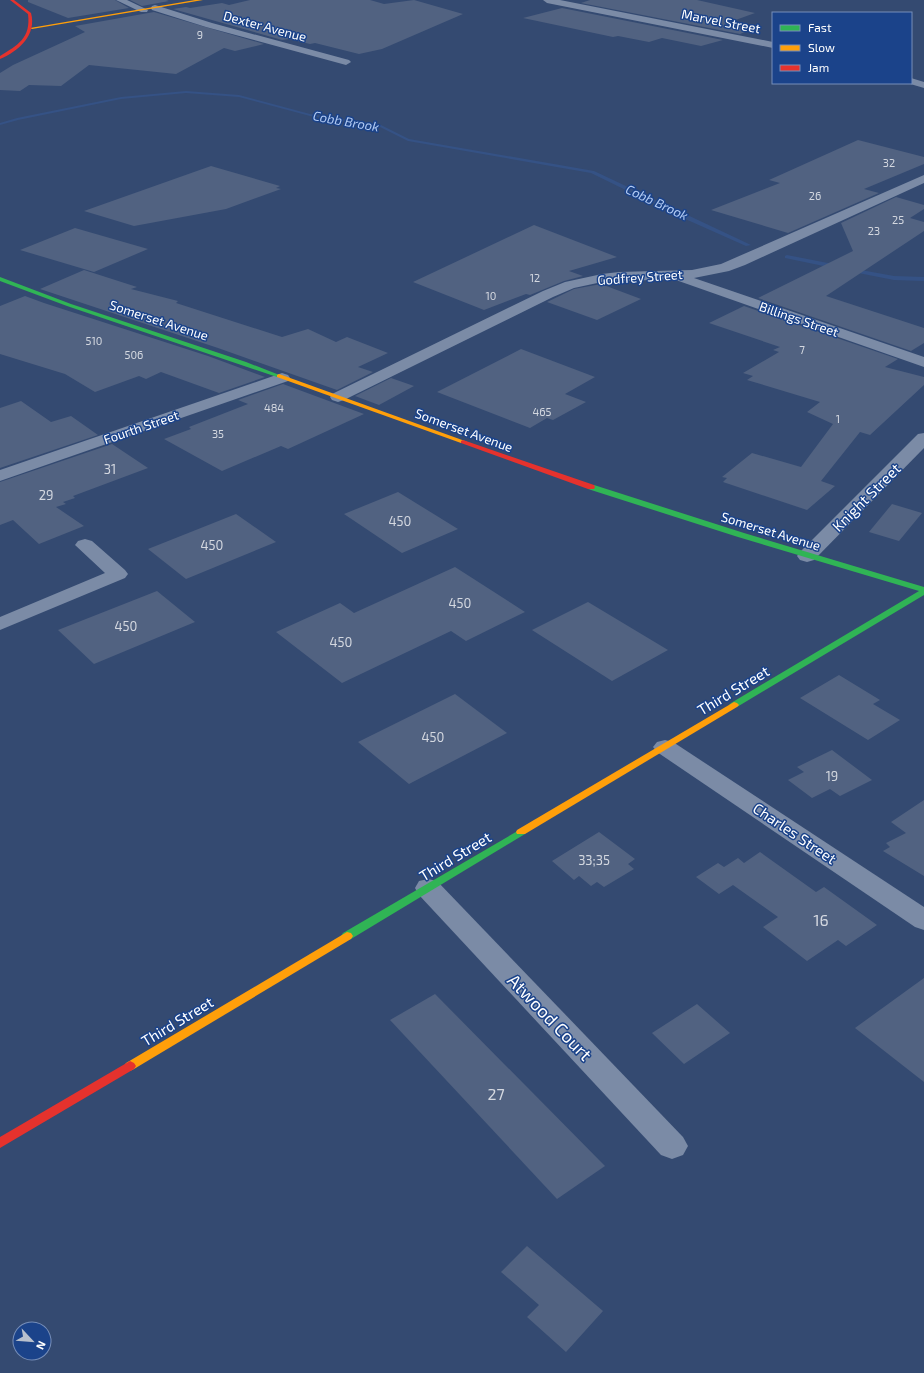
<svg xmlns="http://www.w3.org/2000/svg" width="924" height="1373" viewBox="0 0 924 1373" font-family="'Exo 2',sans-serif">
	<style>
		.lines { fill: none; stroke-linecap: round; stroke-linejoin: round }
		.stream { fill: #355285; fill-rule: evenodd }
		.building { fill: #516281 }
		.street { fill: #7b8ba6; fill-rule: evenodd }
		.fast { fill: #30b455; fill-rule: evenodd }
		.slow { fill: #ff9f0a; fill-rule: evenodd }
		.jam { fill: #e5322d; fill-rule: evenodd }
		.labels { text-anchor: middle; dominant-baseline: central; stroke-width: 3; stroke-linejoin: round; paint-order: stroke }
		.far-number-label { font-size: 11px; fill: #d4d8e0 }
		.far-street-label { font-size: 13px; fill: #fff; stroke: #1b438a }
		.far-water-label { font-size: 13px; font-style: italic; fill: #b2cbf4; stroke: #1b438a }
		.number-label { font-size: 13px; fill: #d4d8e0 }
		.street-label { font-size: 15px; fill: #fff; stroke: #1b438a }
		.near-number-label { font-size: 16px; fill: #d4d8e0 }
		.near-street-label { font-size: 18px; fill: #fff; stroke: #1b438a }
	</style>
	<rect width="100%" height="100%" fill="#344a71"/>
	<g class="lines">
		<g class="stream">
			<polygon points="186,91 239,95 310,114 381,125 409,139 594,171 751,245 746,246 683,218 591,173 408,141 380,127 310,116 239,97 186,93 121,99 18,120 0,125 0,123 17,118 121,97"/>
			<polygon points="787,255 838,265 841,267 838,269 785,258 785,256"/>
			<polygon points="850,268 894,276 924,277 924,281 894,280 848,271 848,269"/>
		</g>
	</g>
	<g class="building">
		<polygon points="28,0 115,0 129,8 68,18 28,2"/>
		<polygon points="130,0 166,0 169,1 142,6"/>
		<polygon points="250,0 370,0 384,4 414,0 463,14 382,49 359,54 315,43 310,44 289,39 282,40 173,9 186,7 190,8 222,3 229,5"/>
		<polygon points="590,0 697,0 755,13 730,22 758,27 740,34 581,3"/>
		<polygon points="562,8 723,40 701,46 662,38 649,42 618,36 613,37 523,18"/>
		<polygon points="154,12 264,44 235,51 224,48 176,74 89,65 61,86 29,85 20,91 0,90 0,73 13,65 85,32 75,26"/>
		<polygon points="858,140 924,157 924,164 864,189 879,193 788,233 711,210 780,183 769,180"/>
		<polygon points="211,166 280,186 276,188 281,189 226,209 134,226 84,211"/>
		<polygon points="896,197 924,205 924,209 910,218 924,222 924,231 826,296 924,328 924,343 911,351 758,298 853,251 841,223"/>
		<polygon points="534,225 617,257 569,271 583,276 564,281 530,295 526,294 484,310 413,282"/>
		<polygon points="75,228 148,249 94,272 20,250"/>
		<polygon points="84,270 137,287 131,289 178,301 176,303 282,337 308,329 336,342 347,337 388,353 358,367 373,372 337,390 218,348 40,289"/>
		<polygon points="601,284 641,299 597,320 547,302 574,289"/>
		<polygon points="25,296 44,303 208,356 265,377 219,393 161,372 146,379 139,376 95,392 65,374 0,354 0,306"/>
		<polygon points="744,306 898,359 885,367 924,377 924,385 870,435 860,432 821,481 835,486 807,510 723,482 727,478 722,477 752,453 801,467 833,424 807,412 820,402 747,380 753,376 743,373 779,352 773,350 780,347 709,323"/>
		<polygon points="521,349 595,377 565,394 586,402 553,420 547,418 530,428 437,392"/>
		<polygon points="391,378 414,386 379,405 355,396"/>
		<polygon points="283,384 364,414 288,449 281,446 222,471 164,439 191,429 189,427 248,404 238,400"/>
		<polygon points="21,401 51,422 71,416 98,435 0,468 0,408"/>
		<polygon points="112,444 148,468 73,496 75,498 63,502 66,504 56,507 84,526 39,544 13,520 0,525 0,482"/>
		<polygon points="398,492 458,529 402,553 344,514"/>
		<polygon points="892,504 922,513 899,541 869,532"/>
		<polygon points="236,514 276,542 186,579 148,549"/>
		<polygon points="455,567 525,612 466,641 451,631 342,683 276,632 340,603 354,613"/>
		<polygon points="157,591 195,622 94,664 58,630"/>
		<polygon points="588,602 668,650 612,681 532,630"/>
		<polygon points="839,675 880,700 873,704 900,720 868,740 800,698"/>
		<polygon points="455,694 507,733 409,784 358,742"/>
		<polygon points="832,750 872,780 840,796 830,789 812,798 788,780 804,772 797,767"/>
		<polygon points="924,800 924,876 883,851 890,847 886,843 906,833 891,822"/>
		<polygon points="599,832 635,859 628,864 634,869 604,887 597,882 591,886 579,876 574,880 552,861"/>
		<polygon points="760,852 816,892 824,887 877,925 846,946 838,940 807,961 763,927 778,917 733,885 719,894 696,877 718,863 724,867 738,858 744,863"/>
		<polygon points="924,978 924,1082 855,1028"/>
		<polygon points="435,994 605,1166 557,1199 390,1020"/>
		<polygon points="697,1004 730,1033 684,1064 652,1033"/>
		<polygon points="527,1246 603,1311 566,1352 527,1317 539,1305 501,1272"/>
	</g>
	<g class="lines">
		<g class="street">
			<polygon points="116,0 127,0 148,10 147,12 141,12"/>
			<polygon points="543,0 560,0 773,42 773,48 547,3"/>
			<polygon points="155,5 212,23 349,60 351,62 346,65 206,27 152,10 151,8 152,6"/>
			<polygon points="911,78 924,82 924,88 907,83 911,83"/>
			<polygon points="924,175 924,183 745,265 729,271 694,278 924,357 924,367 673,279 602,282 574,288 553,297 344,400 338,402 332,400 330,397 332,394 543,291 565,282 602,274 619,272 692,270 721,264"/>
			<polygon points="282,373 288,375 290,378 288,381 0,481 0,470"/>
			<polygon points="924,433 924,448 814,560 807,562 800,560 797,556 800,552 918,434"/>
			<polygon points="85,539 92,541 125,570 128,574 125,578 0,630 0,617 105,573 75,545 78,541"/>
			<polygon points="665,740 673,742 924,907 924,930 915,927 657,752 653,747 657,742"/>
			<polygon points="428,879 437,881 683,1137 688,1146 683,1155 672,1159 661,1155 419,895 415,888 419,881"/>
		</g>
		<g class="fast">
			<polygon points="0,277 71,304 246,362 282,376 277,377 67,306 0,281"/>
			<polygon points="588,485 594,485 744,533 924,587 924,595 737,707 731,707 729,705 731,703 919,591 738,537 588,489"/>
			<polygon points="521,829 525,830 526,832 525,834 351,939 347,940 343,939 341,936 343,933"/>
		</g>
		<g class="slow">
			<polygon points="195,0 203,0 32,29 30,28"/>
			<polygon points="279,374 465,441 467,442 465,443 461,443 277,377 277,375"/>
			<polygon points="734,702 737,703 739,705 737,707 525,834 517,834 516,832 517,830"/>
			<polygon points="347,932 351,933 353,936 351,939 134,1069 130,1071 126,1069 124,1066 126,1063"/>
		</g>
		<g class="jam">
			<path d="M10 0H14L31 13C37 35 19 51 0 59V56C18 45 31 38 28 14Z"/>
			<polygon points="463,440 594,485 595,487 594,489 588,489 461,443 461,441"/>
			<polygon points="130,1061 134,1063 136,1066 134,1069 0,1148 0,1137"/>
		</g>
	</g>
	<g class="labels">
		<g class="far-number-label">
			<text x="200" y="34">9</text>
			<text x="889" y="162">32</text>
			<text x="815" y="195">26</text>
			<text x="898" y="219">25</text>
			<text x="874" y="230">23</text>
			<text x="535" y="277">12</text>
			<text x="491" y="295">10</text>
			<text x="94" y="340">510</text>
			<text x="802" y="349">7</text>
			<text x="134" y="354">506</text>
			<text x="274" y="407">484</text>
			<text x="542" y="411">465</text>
			<text x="838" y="418">1</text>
			<text x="218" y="433">35</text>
		</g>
		<g class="far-street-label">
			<text transform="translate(721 21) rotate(11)">Marvel Street</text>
			<text transform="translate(265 26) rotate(15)">Dexter Avenue</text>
			<text transform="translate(640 277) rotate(-4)">Godfrey Street</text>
			<text transform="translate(799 319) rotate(19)">Billings Street</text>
			<text transform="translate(159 320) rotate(18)">Somerset Avenue</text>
			<text transform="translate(141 427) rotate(-19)">Fourth Street</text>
			<text transform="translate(464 430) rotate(20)">Somerset Avenue</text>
			<text transform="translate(771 531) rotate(17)">Somerset Avenue</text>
		</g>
		<g class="far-water-label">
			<text transform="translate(346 121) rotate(10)">Cobb Brook</text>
			<text transform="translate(657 202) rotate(25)">Cobb Brook</text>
		</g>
		<g class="number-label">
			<text x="110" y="469">31</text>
			<text x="46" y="495">29</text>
			<text x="400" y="521">450</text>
			<text x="212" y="545">450</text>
			<text x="460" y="603">450</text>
			<text x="126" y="626">450</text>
			<text x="341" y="642">450</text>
			<text x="433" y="737">450</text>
			<text x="832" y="776">19</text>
			<text x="594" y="860">33;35</text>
		</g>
		<g class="street-label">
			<text transform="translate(866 497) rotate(-45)">Knight Street</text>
			<text transform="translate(733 690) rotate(-31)">Third Street</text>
			<text transform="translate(795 833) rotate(34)">Charles Street</text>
			<text transform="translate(455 856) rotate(-31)">Third Street</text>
			<text transform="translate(177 1021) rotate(-31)">Third Street</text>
		</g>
		<g class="near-number-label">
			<text x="821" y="919">16</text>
			<text x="496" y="1093">27</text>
		</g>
		<g class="near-street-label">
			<text transform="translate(550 1017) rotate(46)">Atwood Court</text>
		</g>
	</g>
	<rect x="772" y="12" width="140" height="72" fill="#1b438a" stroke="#768eb9"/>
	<rect x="780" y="25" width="20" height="6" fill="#30b455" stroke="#768eb9"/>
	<text x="808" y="32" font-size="12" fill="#ffffff">Fast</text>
	<rect x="780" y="45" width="20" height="6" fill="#ff9f0a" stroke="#768eb9"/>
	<text x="808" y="52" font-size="12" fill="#ffffff">Slow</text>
	<rect x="780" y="65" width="20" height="6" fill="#e5322d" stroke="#768eb9"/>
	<text x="808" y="72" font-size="12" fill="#ffffff">Jam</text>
	<g transform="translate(32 1341) rotate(116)"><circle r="19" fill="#1b438a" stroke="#768eb9"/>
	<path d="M0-3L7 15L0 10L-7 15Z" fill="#b8c0cd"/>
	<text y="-6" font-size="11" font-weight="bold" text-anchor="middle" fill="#ffffff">N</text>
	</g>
</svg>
